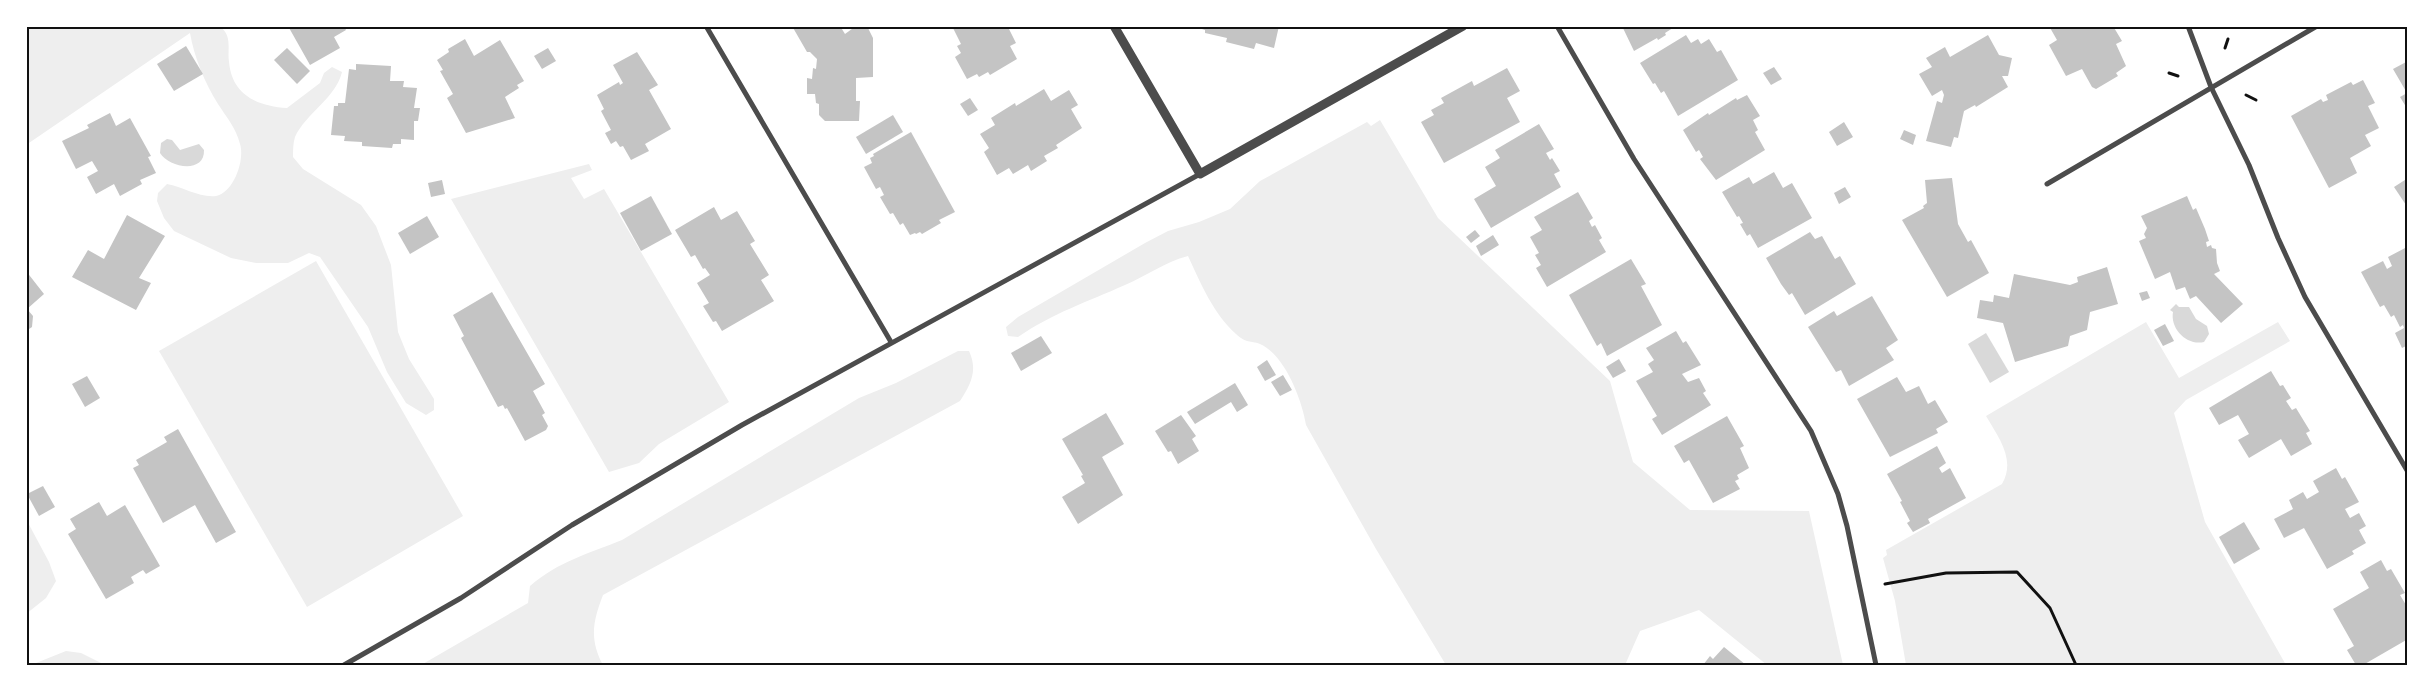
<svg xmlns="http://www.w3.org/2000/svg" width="2434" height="691" viewBox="0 0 2434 691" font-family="Poppins,sans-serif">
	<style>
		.green { fill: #eee }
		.water { fill: #d9d9d9 }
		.building { fill: #c4c4c4 }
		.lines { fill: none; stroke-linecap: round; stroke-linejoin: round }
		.path { stroke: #111; stroke-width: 3 }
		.minor { stroke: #4c4c4c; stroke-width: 5 }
		.tertiary { stroke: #4c4c4c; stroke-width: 9 }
		.neatline { fill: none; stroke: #111; stroke-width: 2 }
	</style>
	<rect width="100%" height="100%" fill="#fff"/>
	<g class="green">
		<path d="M26 26H219C233 35 227 49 229 62 232 95 257 106 287 108L320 83 324 73 332 67 342 72C336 98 306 113 295 137 293 143 293 151 293 157L303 169 361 205 376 226 391 265 398 332 409 359 434 399V410L426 415 406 403 387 372 368 327 320 257 309 253 288 263H256L231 258 174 231 164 218 157 201 158 193 167 184C183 187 200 198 216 196 234 192 245 160 240 144 236 128 227 118 218 104 205 83 194 57 190 33L26 145Z"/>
		<path d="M1380 120 1438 218 1610 381 1633 462 1690 510 1809 511 1843 665H1767L1699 610 1640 631 1625 665H1446L1376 549 1306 425C1302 400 1285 355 1260 344 1250 340 1247 344 1236 334 1213 313 1201 284 1188 256 1165 262 1146 276 1125 285 1087 302 1053 313 1018 337L1008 336 1006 327 1018 317 1145 243 1168 231 1199 222 1230 209 1260 181 1367 122 1371 126Z"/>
		<polygon points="589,164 592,170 571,178 584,199 604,189 729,402 659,444 639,463 609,472 451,199"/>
		<polygon points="316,261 463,516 307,607 159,351"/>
		<path d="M2146 322 2179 378 2278 322 2290 341 2186 400 2174 413 2205 522 2286 665H1906L1895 601 1883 558 1887 555 1886 550 2002 484C2016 460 1999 438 1986 416Z"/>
		<path d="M958 351H969C978 370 971 384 960 401L603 595C593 621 589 639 603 665H421L528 603 530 586C559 561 588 554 622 540L859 398 896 383Z"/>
		<polygon points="26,519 49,562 56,581 46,598 26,614"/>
		<polygon points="66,651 81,653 105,665 31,665"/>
	</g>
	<g class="water">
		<path d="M167 139 172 140 180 150 199 144 204 150C205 174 169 168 160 153L161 143Z"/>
		<path d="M2176 304 2179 307H2189L2196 319 2207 326 2209 334 2204 342C2187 346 2170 329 2173 312L2170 310Z"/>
		<polygon points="1986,333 2009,372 1990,383 1968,344"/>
	</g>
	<g class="building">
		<polygon points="288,26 344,26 346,30 334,37 340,48 310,65"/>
		<polygon points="792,26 840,26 845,34 856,26 867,26 873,38 873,77 856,78 856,101 860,101 859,121 825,121 819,115 819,104 816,103 815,94 807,94 807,78 812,79 813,68 816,69 817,59 810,52 807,52"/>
		<polygon points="952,26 1013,26 1009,29 1016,43 1010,46 1017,59 990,75 988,72 979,77 977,74 967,79 955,57 961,53 957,46 961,44"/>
		<polygon points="1193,26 1279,26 1274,48 1256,43 1254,49 1226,42 1227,38 1205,33 1205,30"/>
		<polygon points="1622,26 1676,26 1665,33 1666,35 1658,40 1657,38 1634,51"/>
		<polygon points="2049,26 2113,26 2122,41 2116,44 2126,66 2116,73 2118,76 2096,89 2092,87 2082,69 2066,76 2049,45 2057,40"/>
		<polygon points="1686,35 1691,43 1698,39 1701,44 1709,39 1717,52 1721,50 1738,80 1678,116 1664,91 1661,93 1655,83 1653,84 1640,63"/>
		<polygon points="1988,35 1999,55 2012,58 2008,76 2002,76 2008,87 1976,107 1975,105 1964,111 1958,138 1954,137 1951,147 1926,141 1937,101 1942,103 1944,95 1942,90 1932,96 1919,74 1932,67 1926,58 1945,47 1950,57"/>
		<polygon points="465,39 474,56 500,40 524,81 517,85 519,88 505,97 515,118 466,133 447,98 453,94 440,71 443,70 437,60 449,52 448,49"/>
		<polygon points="186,46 203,74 174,91 157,64"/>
		<polygon points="287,48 310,71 297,84 274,60"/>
		<polygon points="548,48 556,61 542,69 534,56"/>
		<polygon points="637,52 658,85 649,90 671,129 645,144 649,151 631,160 623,146 620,147 616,141 611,144 605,133 611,130 601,111 604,109 597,95 619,82 620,85 623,83 613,65"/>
		<polygon points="2408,61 2408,110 2400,97 2407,93 2393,69"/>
		<polygon points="356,64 391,66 390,81 404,81 403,87 417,88 414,108 420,108 418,121 414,121 414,140 401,139 401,144 393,144 392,148 362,146 362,142 344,141 345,136 331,135 334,106 338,106 338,103 345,103 349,69 356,70"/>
		<polygon points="1774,67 1782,79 1771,85 1763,73"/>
		<polygon points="1507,68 1520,91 1507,98 1520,122 1444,163 1421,122 1434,115 1431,110 1444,103 1441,98 1472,81 1474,86"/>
		<polygon points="2363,80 2375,103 2368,106 2379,128 2365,135 2371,146 2350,158 2357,173 2329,188 2291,116 2321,99 2323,102 2328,100 2326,95 2351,82 2353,85"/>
		<polygon points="1044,89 1051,101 1069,90 1078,105 1071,109 1082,128 1056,145 1058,148 1044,156 1047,161 1031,171 1028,165 1013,174 1009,168 997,175 984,152 989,148 980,134 995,125 991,118 1015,103 1016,106"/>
		<polygon points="1747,95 1760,116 1753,120 1758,130 1755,132 1765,150 1716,180 1700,159 1703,157 1699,150 1696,152 1683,130 1708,113 1709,115 1736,98 1737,100"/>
		<polygon points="970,98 978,110 968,116 960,104"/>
		<polygon points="110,113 116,126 130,118 151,156 148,157 156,173 140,180 142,184 120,196 114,184 96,194 87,177 98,171 92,161 76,169 62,141 89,128 87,125"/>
		<polygon points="893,115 903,132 866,154 856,137"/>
		<polygon points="1844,122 1853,137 1837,146 1829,132"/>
		<polygon points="1539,124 1554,149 1546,153 1550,160 1552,158 1560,171 1554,174 1561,187 1491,228 1474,199 1496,186 1485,167 1500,158 1495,150"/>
		<polygon points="1904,130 1916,135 1913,145 1900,139"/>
		<polygon points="911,132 955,212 939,220 941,223 922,234 920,232 916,234 915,233 910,235 903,223 900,225 893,213 890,214 880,197 884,195 880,187 876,189 864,167 872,163 870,158 874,156 873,154"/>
		<polygon points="1774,172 1783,188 1792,183 1812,218 1758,248 1750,234 1747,236 1740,224 1743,223 1739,216 1737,217 1722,192 1749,177 1753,184"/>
		<polygon points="1952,178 1958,224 1968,242 1971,240 1989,273 1947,297 1902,220 1924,208 1923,206 1927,203 1925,180"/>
		<polygon points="2408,178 2408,208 2394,187"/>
		<polygon points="442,180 445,194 431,197 428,183"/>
		<polygon points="1845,187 1851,197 1839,204 1834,193"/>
		<polygon points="1578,192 1593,218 1589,221 1592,227 1595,225 1602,238 1599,240 1606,252 1547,287 1536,268 1541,265 1535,255 1539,253 1530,237 1542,230 1534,217"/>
		<polygon points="651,196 672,234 641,251 620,213"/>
		<polygon points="2187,196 2193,210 2196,208 2205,229 2209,241 2206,242 2207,247 2211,245 2212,248 2216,249 2217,263 2220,271 2214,274 2243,304 2221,323 2196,296 2190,299 2185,287 2176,290 2170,272 2155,279 2139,241 2146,238 2144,234 2147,228 2141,216"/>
		<polygon points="714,207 721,220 737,211 755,241 750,244 769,275 761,280 774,301 722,331 716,321 713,322 703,306 709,303 697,283 710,275 705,268 703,269 695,255 691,257 675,230"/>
		<polygon points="127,215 165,236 139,278 151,283 136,310 72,277 88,250 104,259"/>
		<polygon points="427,216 439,237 410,254 398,233"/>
		<polygon points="1475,230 1480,236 1471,243 1466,237"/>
		<polygon points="1810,232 1815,239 1822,236 1835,259 1840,256 1856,284 1805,315 1792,293 1789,295 1781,284 1766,258"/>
		<polygon points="1493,235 1499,245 1481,256 1476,246"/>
		<polygon points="2407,247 2408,249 2408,349 2406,346 2402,348 2395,333 2404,328 2403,325 2400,327 2394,315 2391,317 2384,305 2380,307 2361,272 2383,261 2387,269 2392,266 2388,257"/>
		<polygon points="1631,259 1646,284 1641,286 1662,325 1607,356 1601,343 1597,346 1569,295"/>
		<polygon points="2107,267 2118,304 2090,312 2087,330 2070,336 2068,346 2015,362 2003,323 1977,318 1980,300 1993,302 1994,295 2009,298 2014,274 2070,285 2078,282 2077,277"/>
		<polygon points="26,271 44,294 27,309 33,316 32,327 26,331"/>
		<polygon points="2147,291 2150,298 2142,301 2139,293"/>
		<polygon points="492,292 545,384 533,391 545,413 542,415 548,426 546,430 525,441 507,408 505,409 503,405 498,407 461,338 464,336 453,315"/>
		<polygon points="1872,296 1898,340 1886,348 1894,360 1849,386 1841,370 1836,372 1808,327 1834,311 1837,316"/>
		<polygon points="2165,324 2174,341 2163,346 2154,330"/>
		<polygon points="1676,331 1683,343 1686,341 1701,365 1682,374 1688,382 1699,378 1706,391 1703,393 1711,405 1662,435 1652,419 1657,416 1636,381 1653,372 1648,364 1654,360 1646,348"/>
		<polygon points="1041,336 1052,353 1021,371 1011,353"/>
		<polygon points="1619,359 1626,371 1613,378 1606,367"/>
		<polygon points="1267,360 1276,375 1265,381 1257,367"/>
		<polygon points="2271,371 2280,386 2283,385 2291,398 2286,401 2292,410 2296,408 2310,431 2306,433 2312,444 2291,456 2281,439 2249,458 2238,440 2249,434 2238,415 2219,425 2209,408"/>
		<polygon points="1283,375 1292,390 1280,396 1271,382"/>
		<polygon points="87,376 100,398 85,407 72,384"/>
		<polygon points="1897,377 1906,392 1919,386 1928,404 1935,400 1948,422 1936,429 1938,433 1890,457 1857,399"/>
		<polygon points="1235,383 1248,405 1237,412 1231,402 1195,424 1187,412"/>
		<polygon points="1106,413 1124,444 1102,457 1123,495 1078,524 1062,497 1085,483 1081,476 1083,475 1062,439"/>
		<polygon points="1181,415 1196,436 1192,439 1199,451 1178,464 1171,451 1168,452 1155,431"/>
		<polygon points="1727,416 1744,446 1740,448 1749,468 1737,475 1739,479 1735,481 1740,489 1713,503 1689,460 1684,463 1674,446"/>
		<polygon points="178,429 236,532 216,543 195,505 163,523 133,468 139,465 136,460 167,442 164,437"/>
		<polygon points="1937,446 1946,463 1939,468 1942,473 1950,468 1966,498 1928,519 1930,523 1913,532 1907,523 1910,521 1900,502 1902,501 1887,474"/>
		<polygon points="2336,468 2342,479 2345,477 2359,502 2345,509 2350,518 2359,513 2366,526 2359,530 2366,543 2352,551 2354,554 2327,569 2304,528 2284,538 2274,519 2293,509 2289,500 2303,492 2307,499 2319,492 2313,481"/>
		<polygon points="43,486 55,507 39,516 27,494"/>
		<polygon points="99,502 107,516 125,505 160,566 146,574 143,570 131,577 134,583 106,599 68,534 76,529 70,519"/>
		<polygon points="2244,522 2260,549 2234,564 2219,537"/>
		<polygon points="2381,560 2387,571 2391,569 2405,593 2400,595 2406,605 2408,604 2408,639 2363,665 2356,665 2347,650 2354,646 2333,609 2369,588 2360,572"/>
		<polygon points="1724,647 1746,665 1703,665 1710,656 1713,659"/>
	</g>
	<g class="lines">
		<g class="path">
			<polyline points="2225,48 2228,39"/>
			<polyline points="2169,73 2178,76"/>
			<polyline points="2246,95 2256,100"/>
			<polyline points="1885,584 1946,573 2017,572 2050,608 2076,665"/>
		</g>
		<g class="minor">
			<polyline points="706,26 891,342"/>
			<polyline points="1557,26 1634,159 1811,431 1838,494 1847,526 1876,665"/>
			<polyline points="2188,26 2211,87 2249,165 2278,238 2305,297 2408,472"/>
			<polyline points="2047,184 2317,26"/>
			<polyline points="344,665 461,598 572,525 742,425 1200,174"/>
		</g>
		<polyline class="tertiary" points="1114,26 1200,174 1463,26"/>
	</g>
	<rect width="2434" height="691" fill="none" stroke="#ffffff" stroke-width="55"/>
	<rect x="28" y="28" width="2378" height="636" class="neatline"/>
</svg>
